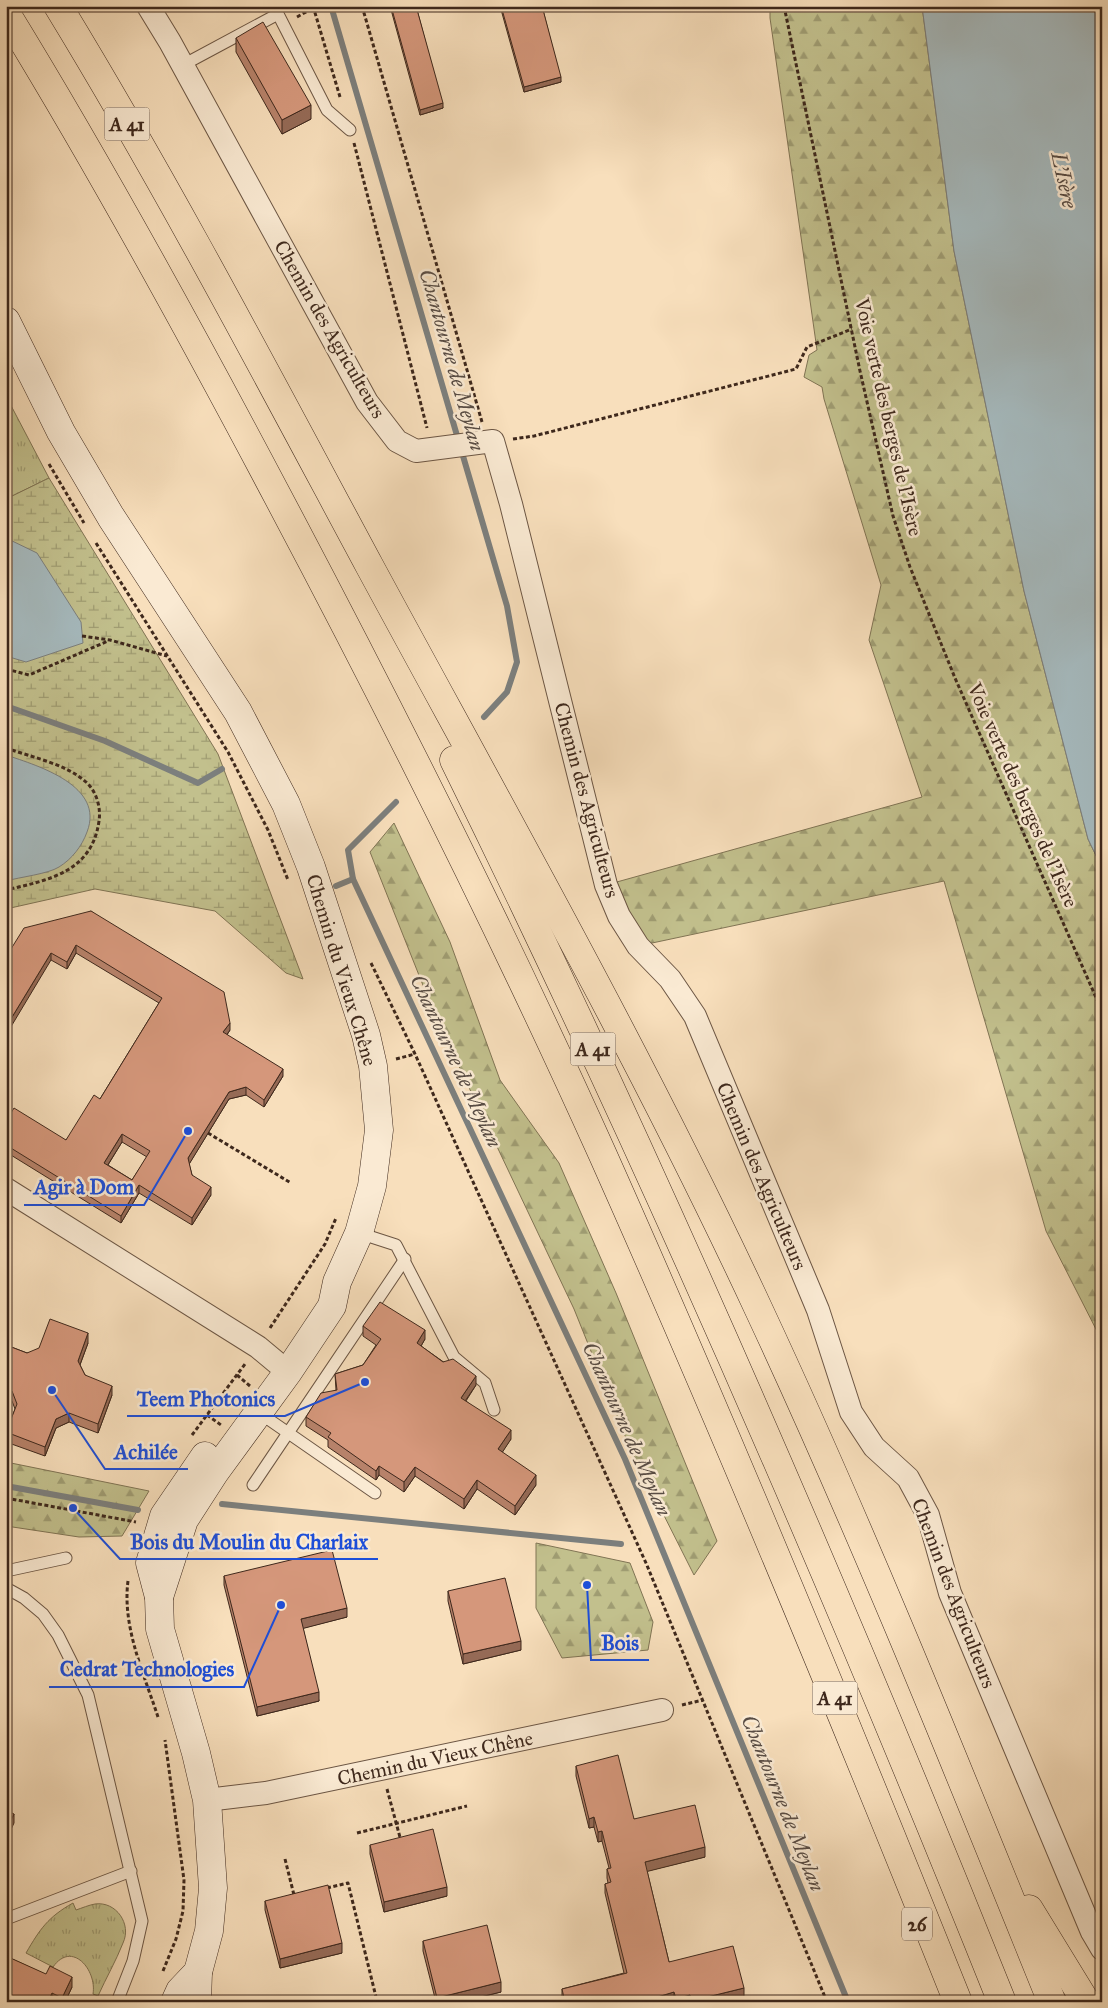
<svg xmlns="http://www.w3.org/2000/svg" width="1108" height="2008" viewBox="0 0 1108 2008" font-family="'IM FELL Great Primer',serif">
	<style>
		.grass { fill: url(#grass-tufts); stroke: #807454 }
		.forest { fill: url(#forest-firs); stroke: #807454 }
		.wetland { fill: url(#wetland-marsh); stroke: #807454 }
		.water { fill: #a5b9bd; stroke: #7c7f7d }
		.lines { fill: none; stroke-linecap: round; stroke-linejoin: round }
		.stream { stroke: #7c7f7d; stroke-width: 6 }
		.lane-casing { stroke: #6c5644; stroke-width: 13 }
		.street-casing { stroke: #6c5644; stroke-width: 24 }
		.secondary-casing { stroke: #3e281c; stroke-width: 29 }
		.highway-casing { stroke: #3e281c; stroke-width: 29 }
		.path { stroke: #3e281c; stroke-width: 3; stroke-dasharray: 4 2.5; stroke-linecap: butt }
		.lane { stroke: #faead3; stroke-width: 11 }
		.street { stroke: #faead3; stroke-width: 22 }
		.secondary { stroke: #faead3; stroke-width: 28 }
		.highway { stroke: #f8dfbc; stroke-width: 28 }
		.wall { fill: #b7826a; stroke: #3e281c; fill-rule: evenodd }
		.shaded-wall { fill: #956a56; stroke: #3e281c }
		.building { fill: #d5977b; stroke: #3e281c; fill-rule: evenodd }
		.labels { text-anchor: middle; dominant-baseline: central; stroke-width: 5; stroke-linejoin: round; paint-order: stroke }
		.shield { fill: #faead3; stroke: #766253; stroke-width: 1 }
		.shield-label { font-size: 19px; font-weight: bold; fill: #3e281c }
		.street-label { font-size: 20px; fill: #3e281c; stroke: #faead3 }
		.water-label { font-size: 21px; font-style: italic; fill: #584c44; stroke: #faead3 }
		.leader { fill: none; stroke: #1d4ed8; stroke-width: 2 }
		.callout-dot { fill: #1d4ed8; stroke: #faead3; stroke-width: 2 }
		.callout-label { font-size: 21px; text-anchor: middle; font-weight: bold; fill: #1d4ed8; stroke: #faead3; stroke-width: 5; stroke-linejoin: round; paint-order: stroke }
	</style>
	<defs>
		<pattern id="grass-tufts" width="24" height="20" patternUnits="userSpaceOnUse" patternTransform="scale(1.25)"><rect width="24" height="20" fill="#c2c08d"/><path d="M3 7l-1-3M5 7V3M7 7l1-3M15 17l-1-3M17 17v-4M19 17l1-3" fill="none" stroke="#9f9c72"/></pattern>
		<pattern id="forest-firs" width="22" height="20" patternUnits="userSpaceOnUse" patternTransform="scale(1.25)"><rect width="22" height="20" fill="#c2c08d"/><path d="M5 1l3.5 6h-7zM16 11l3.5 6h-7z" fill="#9f9c72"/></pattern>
		<pattern id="wetland-marsh" width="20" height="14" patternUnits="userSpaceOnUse" patternTransform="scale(1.25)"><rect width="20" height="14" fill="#c2c08d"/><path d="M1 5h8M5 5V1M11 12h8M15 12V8" fill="none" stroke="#9f9c72"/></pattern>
	</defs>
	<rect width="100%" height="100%" fill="#f8dfbc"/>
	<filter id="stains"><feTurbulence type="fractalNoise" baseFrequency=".004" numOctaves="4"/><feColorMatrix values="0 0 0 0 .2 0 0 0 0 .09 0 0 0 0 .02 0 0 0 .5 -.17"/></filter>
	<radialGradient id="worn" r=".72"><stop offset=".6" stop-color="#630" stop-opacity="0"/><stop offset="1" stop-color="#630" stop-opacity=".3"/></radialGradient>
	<g class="grass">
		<polygon points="6,396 49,478 6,499"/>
		<path d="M73 1903 76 1910C82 1908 89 1905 95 1904 116 1901 132 1924 123 1943 116 1961 106 1978 98 1996L93 1994C97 1970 72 1940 53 1967L26 1953C40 1929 48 1917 73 1903Z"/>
	</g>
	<g class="forest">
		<polygon points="770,6 922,6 954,251 1024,591 1088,839 1102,868 1102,1341 1046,1231 944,881 638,946 606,885 922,797 869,640 881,585 824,399 822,387 804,377 809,355 817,350 770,18"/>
		<polygon points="394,823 450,942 500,1080 559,1163 616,1293 717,1541 694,1575 630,1448 574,1309 436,1018 370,852"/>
		<polygon points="6,1462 149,1491 122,1536 79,1537 6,1526"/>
		<polygon points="536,1543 630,1563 653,1622 648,1650 562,1658 536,1608"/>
	</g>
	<polygon class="wetland" points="49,478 218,754 303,979 286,973 215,911 95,889 6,909 6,499"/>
	<g class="water">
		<polygon points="922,6 1102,6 1102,868 1088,839 1024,591 954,251"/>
		<polygon points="6,538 37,553 81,622 83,643 26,662 6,656"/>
		<path d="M6 755C39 766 105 786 87 832 82 846 72 859 59 867 48 874 20 877 6 881Z"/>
	</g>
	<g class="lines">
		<g class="stream">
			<polyline points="331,6 507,606 517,662 507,692 484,717"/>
			<polyline points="6,706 105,741 198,783 222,769"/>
			<polyline points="396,802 348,850 353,879 625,1459 848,2002"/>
			<polyline points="336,886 353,879"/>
			<polyline points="6,1486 138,1510"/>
			<polyline points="222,1504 621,1544"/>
		</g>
		<defs>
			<g id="lane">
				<polyline points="183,65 278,14 327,110 350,130"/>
				<polyline points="359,1233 396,1245 454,1357 485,1383 494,1410"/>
				<polyline points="258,1412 375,1493"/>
				<polyline points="253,1485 405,1259"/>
				<polyline points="6,1571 66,1558"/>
				<polyline points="6,1588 24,1598 43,1614 58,1635 88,1695 142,1921 133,1961 117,2002"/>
				<polyline points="6,1919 131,1871"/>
			</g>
			<g id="street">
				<polyline points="148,6 170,42 367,402 397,441 416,451 493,441 511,504 606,885 619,916 638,946 670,979 695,1016 818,1310 851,1412 874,1447 908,1478 928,1515 950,1593 1092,1932 1102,1949"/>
				<polyline points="6,1189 258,1347 288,1372"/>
				<polyline points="207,1800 266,1793 662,1710"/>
			</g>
			<g id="secondary">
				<polyline points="6,321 61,432 111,517 238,712 286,804 311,867 366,1035 373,1066 379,1130 372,1186 359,1233 337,1282 332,1306 288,1372 215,1472 184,1520 159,1597"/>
				<polyline points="175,2002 180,1991 198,1972"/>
				<polyline points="197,2002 198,1972 209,1931 213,1888 207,1800 196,1753 160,1629 159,1597 150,1563 164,1516 205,1456"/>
			</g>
			<g id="highway">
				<path d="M58 6C169 188 268 377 369 565 502 811 641 1056 759 1310 865 1537 958 1770 1052 2002"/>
				<path d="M6 13C103 171 192 334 278 497 392 712 502 931 602 1153 727 1433 844 1717 958 2002"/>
				<path d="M454 760C654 1166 834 1582 1002 2002"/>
				<polyline points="1029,1909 1086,2002"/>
			</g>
		</defs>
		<use href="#lane" class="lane-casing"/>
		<use href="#street" class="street-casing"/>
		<use href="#secondary" class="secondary-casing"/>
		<use href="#highway" class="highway-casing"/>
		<g class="path">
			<polyline points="313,6 340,97"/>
			<polyline points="362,6 482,422"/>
			<polyline points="784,6 860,371 893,516 910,567 955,678 1102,1011"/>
			<polyline points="297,17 313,8"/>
			<polyline points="354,143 427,428"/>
			<polyline points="513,439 534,436 796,369 807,347 852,329"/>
			<polyline points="49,464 84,523"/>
			<polyline points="96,543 228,752 268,830 288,880"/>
			<polyline points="82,636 110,640 167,656"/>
			<polyline points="6,669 29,675 108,641"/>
			<path d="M6 748C31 757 66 764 86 782 97 792 101 808 99 821 92 872 49 880 6 890"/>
			<polyline points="371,963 415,1054 646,1563 827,2002"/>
			<polyline points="396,1059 415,1054"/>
			<polyline points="208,1133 291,1183"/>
			<polyline points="270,1328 325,1244 336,1218"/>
			<polyline points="237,1375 250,1386"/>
			<polyline points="207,1415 221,1425"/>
			<polyline points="192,1435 245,1364"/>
			<polyline points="6,1498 136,1522"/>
			<path d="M128 1581C122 1627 144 1674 158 1717"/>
			<polyline points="682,1705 703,1700"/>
			<polyline points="387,1789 401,1841"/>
			<polyline points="357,1833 467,1806"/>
			<polyline points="285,1859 294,1895 296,1894"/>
			<polyline points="327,1888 348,1883 376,1997 383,2002"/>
			<polyline points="163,1971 176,1939 183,1911 184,1880 165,1740"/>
			<polyline points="373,2002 376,1997"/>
		</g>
		<use href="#lane" class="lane"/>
		<use href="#street" class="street"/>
		<use href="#secondary" class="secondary"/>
		<use href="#highway" class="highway"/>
	</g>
	<g class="wall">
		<polygon points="390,6 416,6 443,108 420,115"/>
		<polygon points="500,6 542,6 561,82 524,92"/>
		<polygon points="236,38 311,119 282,134 236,52"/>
		<path d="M91 911 230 1030 227 1035 283 1076 264 1107 246 1095 229 1099 189 1164 192 1175 211 1195 192 1225 139 1193 121 1223 6 1152V1121L66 1140 100 1099 159 1003 76 953 67 969 51 960 6 957ZM122 1142 147 1157 132 1180 108 1165Z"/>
		<polygon points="363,1326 425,1339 421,1346 476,1385 466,1401 511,1439 502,1452 536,1485 515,1515 477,1489 464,1509 415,1476 404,1492 379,1475 376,1480 328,1447 328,1440 306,1426 306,1417 336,1390 335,1374 363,1365 376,1345 363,1336"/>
		<polygon points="88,1343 80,1365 85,1375 112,1395 98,1433 69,1422 56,1428 45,1456 6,1442 6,1432 15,1409 12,1401 6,1398 6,1345 27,1353"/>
		<polygon points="224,1576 347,1617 303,1628 319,1701 257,1716 224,1585"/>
		<polygon points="448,1591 521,1650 463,1664 448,1601"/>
		<polygon points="576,1766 634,1819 705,1857 647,1871 669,1962 744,1997 726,2002 563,2002 562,1998 562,1989 624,1973 605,1893 605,1884 608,1883 607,1878 607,1869 609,1868 602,1841 598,1842 594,1827 589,1828 576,1776"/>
		<polygon points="370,1845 447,1896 384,1912 370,1854"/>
		<polygon points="265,1901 342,1953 280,1968 265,1910"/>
		<polygon points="423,1941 501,1992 460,2002 436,2002 423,1951"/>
		<polygon points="6,1956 72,1987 65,2002 8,2002 6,1998"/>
	</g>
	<g class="shaded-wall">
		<polygon points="561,77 561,82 524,92 524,87"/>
		<polygon points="443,103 443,108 420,115 420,110"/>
		<polygon points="311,105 311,119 282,134 282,120"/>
		<polygon points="76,945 76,953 67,969 67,962"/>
		<polygon points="51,953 51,960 6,1035 6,1027"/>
		<polygon points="230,1023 230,1030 223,1040 223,1032"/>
		<polygon points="283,1069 283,1076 264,1107 264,1100"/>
		<polygon points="246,1087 246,1095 229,1099 188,1166 188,1158 229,1092"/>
		<polygon points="122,1134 122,1142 104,1171 104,1163"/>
		<polygon points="139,1185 139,1193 121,1223 121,1216"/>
		<polygon points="211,1187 211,1195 192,1225 192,1218"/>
		<polygon points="425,1330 425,1339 417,1353 417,1343"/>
		<polygon points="88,1333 88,1343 78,1370 78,1361"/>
		<polygon points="476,1376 476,1385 461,1407 461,1398"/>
		<polygon points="112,1386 112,1395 98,1433 98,1424"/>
		<polygon points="69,1413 69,1422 56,1428 45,1456 45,1447 56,1419"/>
		<polygon points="511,1430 511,1439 498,1459 498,1449"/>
		<polygon points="379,1466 379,1475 376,1480 376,1471"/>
		<polygon points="415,1467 415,1476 404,1492 404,1482"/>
		<polygon points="536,1475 536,1485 515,1515 515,1506"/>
		<polygon points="477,1480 477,1489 464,1509 464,1499"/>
		<polygon points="347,1608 347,1617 301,1629 301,1619"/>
		<polygon points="521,1641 521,1650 463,1664 463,1654"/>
		<polygon points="319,1692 319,1701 257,1716 257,1707"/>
		<polygon points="14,1814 14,1823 6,1840 6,1830"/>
		<polygon points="594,1817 594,1827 589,1828 589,1819"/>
		<polygon points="602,1831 602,1841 598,1842 598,1832"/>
		<polygon points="705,1847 705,1857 645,1872 645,1862"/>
		<polygon points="447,1887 447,1896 384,1912 384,1902"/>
		<polygon points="342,1943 342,1953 280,1968 280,1959"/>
		<polygon points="72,1977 72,1987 65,2002 62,2002 62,1998"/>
		<polygon points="501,1982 501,1992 460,2002 437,2002 437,1998"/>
		<polygon points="744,1988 744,1997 726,2002 691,2002 691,2001"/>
		<polygon points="674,1992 674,2001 672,2002 641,2002"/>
		<polygon points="52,1993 52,2002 48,2002"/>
		<polygon points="690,1995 690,2002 676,2002 676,1999"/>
	</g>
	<g class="building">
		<polygon points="391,6 416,6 443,103 420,110"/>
		<polygon points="501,6 542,6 561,77 524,87"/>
		<polygon points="263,22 311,105 282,120 236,38"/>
		<path d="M91 911 224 992 230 1023 223 1032 283 1069 264 1100 246 1087 229 1092 188 1158 192 1175 211 1187 192 1218 139 1185 121 1216 6 1145V1121L14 1108 66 1140 94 1095 100 1099 162 998 76 945 67 962 51 953 6 1027V957L24 928ZM122 1134 150 1151 132 1180 104 1163Z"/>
		<polygon points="380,1302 425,1330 417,1343 443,1362 453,1359 476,1376 461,1398 511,1430 498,1449 536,1475 515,1506 477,1480 464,1499 415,1467 404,1482 379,1466 376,1471 328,1437 331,1433 306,1417 321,1393 337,1390 335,1374 363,1365 381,1339 363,1326"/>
		<polygon points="50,1319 88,1333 78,1361 85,1375 112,1386 98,1424 69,1413 56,1419 45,1447 6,1432 17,1404 12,1391 6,1389 6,1345 27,1353 39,1348"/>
		<polygon points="332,1550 347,1608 301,1619 319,1692 257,1707 224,1576"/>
		<polygon points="505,1578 521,1641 463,1654 448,1591"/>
		<polygon points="618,1755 634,1819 695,1805 705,1847 645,1862 669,1962 733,1946 744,1988 691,2001 690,1995 676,1999 674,1992 641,2002 565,2002 562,1989 627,1973 605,1884 611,1882 607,1869 611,1868 602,1831 598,1832 594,1817 589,1819 576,1766"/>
		<polygon points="6,1810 14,1814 6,1830"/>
		<polygon points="433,1829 447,1887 384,1902 370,1845"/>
		<polygon points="328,1885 342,1943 280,1959 265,1901"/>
		<polygon points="487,1925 501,1982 437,1998 423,1941"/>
		<polygon points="6,1956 46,1974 50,1966 72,1977 62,1998 52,1993 48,2002 12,2002 6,1989"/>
	</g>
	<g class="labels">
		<g class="shield">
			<rect x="104.5" y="107.5" width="45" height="33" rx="4"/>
			<rect x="570.5" y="1032.5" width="45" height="33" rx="4"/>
			<rect x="812.5" y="1681.5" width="45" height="33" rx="4"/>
			<rect x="902" y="1907.5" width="30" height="33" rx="4"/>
		</g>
		<g class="shield-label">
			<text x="127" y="124">A 41</text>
			<text x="593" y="1049">A 41</text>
			<text x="835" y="1698">A 41</text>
			<text x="917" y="1924">26</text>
		</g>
		<g class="street-label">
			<text transform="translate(330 329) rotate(60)">Chemin des Agriculteurs</text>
			<text transform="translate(889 417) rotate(77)">Voie verte des berges de l'Isère</text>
			<text transform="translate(1023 795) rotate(66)">Voie verte des berges de l'Isère</text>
			<text transform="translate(587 800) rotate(75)">Chemin des Agriculteurs</text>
			<text transform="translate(342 970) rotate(73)">Chemin du Vieux Chêne</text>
			<text transform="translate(762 1176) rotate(67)">Chemin des Agriculteurs</text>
			<text transform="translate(954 1593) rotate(69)">Chemin des Agriculteurs</text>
			<text transform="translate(435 1758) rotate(-12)">Chemin du Vieux Chêne</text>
		</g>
		<g class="water-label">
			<text transform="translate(1064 180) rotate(78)">L'Isère</text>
			<text transform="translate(452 360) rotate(74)">Chantourne de Meylan</text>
			<text transform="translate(456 1061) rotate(65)">Chantourne de Meylan</text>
			<text transform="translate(627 1429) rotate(66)">Chantourne de Meylan</text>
			<text transform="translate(783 1803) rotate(68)">Chantourne de Meylan</text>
		</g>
	</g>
	<path class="leader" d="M188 1131L144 1205H24M365 1382L285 1416H127M52 1390L105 1469H188M73 1508L120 1559H378M587 1585L591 1660H649M281 1605L244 1687H49"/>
	<g class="callout-dot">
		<circle cx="188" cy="1131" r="5"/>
		<circle cx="365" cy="1382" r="5"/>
		<circle cx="52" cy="1390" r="5"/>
		<circle cx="73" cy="1508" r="5"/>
		<circle cx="587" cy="1585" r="5"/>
		<circle cx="281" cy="1605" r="5"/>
	</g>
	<g class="callout-label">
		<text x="84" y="1194">Agir à Dom</text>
		<text x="206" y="1406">Teem Photonics</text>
		<text x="146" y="1459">Achilée</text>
		<text x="249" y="1549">Bois du Moulin du Charlaix</text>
		<text x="620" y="1650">Bois</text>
		<text x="147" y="1676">Cedrat Technologies</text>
	</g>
	<rect width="1108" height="2008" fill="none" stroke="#f8dfbc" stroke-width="25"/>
	<rect x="8" y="8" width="1093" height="1993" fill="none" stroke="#3e281c" stroke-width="2.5"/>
	<rect x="12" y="12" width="1083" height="1983" fill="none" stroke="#3e281c"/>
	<rect width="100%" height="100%" filter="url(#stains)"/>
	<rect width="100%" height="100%" fill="url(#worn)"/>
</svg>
